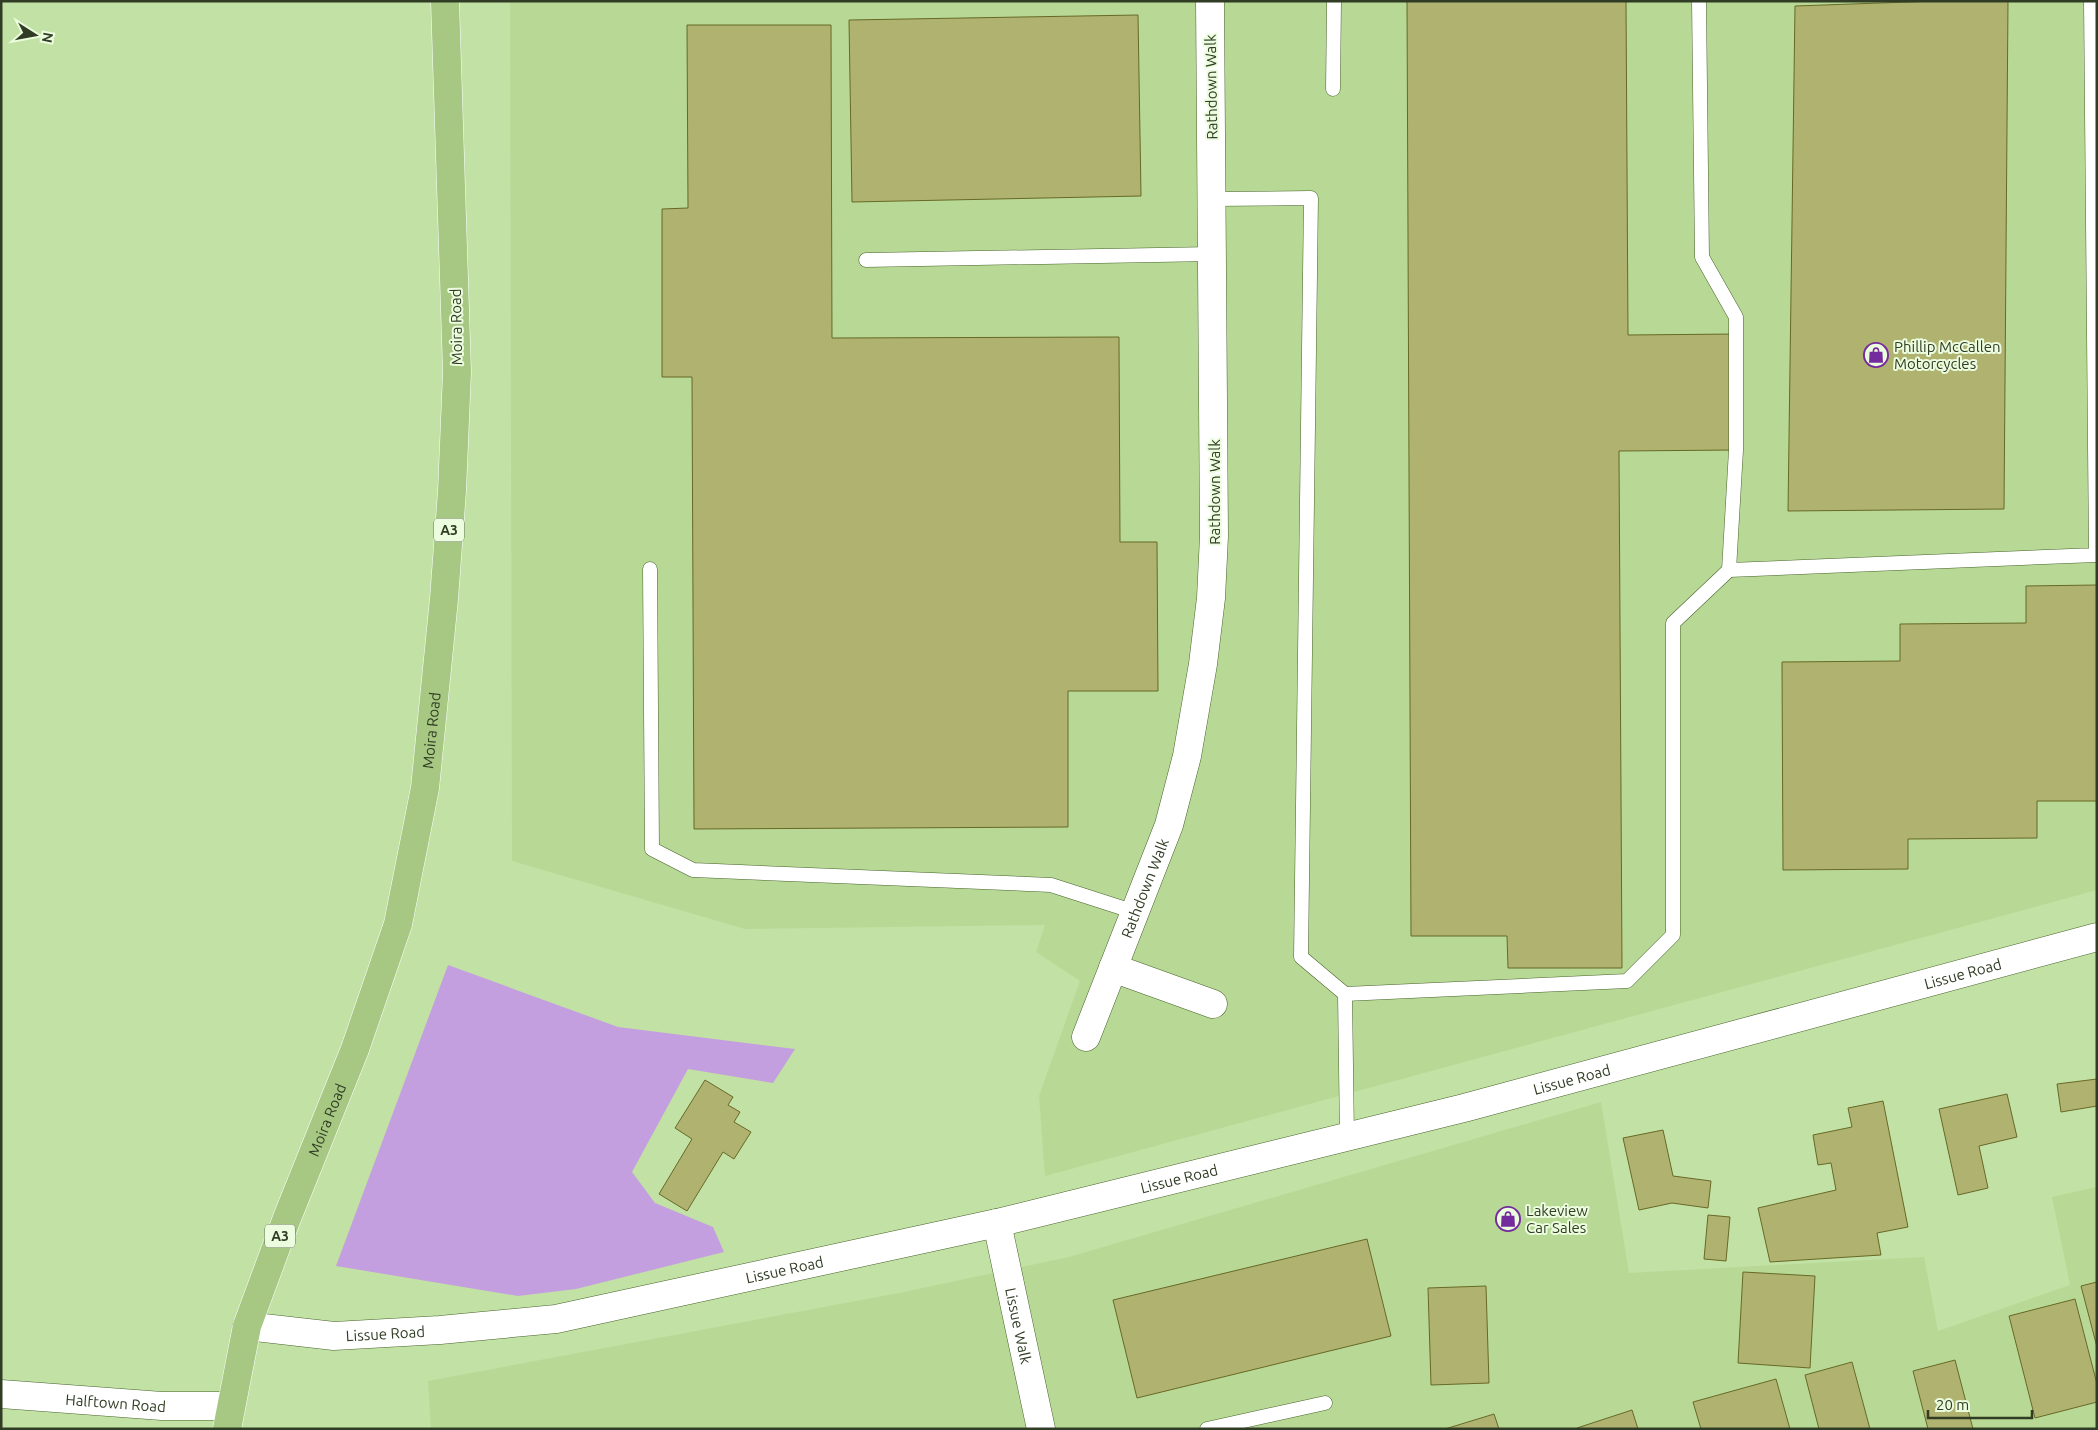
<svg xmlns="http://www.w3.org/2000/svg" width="2098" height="1430" viewBox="0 0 2098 1430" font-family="Ubuntu,sans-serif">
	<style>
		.built { fill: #b7d995 }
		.garden { fill: #c49fdf }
		.building { fill: #b0b270; stroke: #676927 }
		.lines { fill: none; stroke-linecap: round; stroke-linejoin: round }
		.service-casing { stroke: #48632b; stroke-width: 15 }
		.minor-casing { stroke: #48632b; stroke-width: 29 }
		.tertiary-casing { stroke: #48632b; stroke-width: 29 }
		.trunk-casing { stroke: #fff; stroke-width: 29 }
		.service { stroke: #fff; stroke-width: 14 }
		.minor { stroke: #fff; stroke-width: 28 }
		.tertiary { stroke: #fff; stroke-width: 28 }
		.trunk { stroke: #a6c883; stroke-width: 28 }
		.labels { text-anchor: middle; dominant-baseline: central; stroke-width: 4; stroke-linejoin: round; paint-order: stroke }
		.shield { fill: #ecfcde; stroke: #68765c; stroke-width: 1 }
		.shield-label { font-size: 14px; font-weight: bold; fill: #303d24 }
		.street-label { font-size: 15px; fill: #303d24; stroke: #ecfcde }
		.poi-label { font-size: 15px; fill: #303d24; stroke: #ecfcde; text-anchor: start }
	</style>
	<rect width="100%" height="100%" fill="#c2e1a4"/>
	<g class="built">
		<polygon points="510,1 2097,1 2097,890 1045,1176 1039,1096 1080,981 1036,952 1045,925 745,929 512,861"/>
		<polygon points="1601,1102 1629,1273 1924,1257 1938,1331 2070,1285 2052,1197 2097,1187 2097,1429 431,1429 428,1381 899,1293 1069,1257"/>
	</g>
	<polygon class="garden" points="448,965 618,1027 795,1049 773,1083 688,1069 632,1172 655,1203 713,1227 724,1252 576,1289 518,1296 336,1266"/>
	<g class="building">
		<polygon points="1407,1 1626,1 1628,335 1736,334 1736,450 1619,451 1622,968 1508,968 1507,936 1411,936"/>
		<polygon points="1937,1 2008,1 2004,509 1788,511 1795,6"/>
		<polygon points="1138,15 1141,196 852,202 849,20"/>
		<polygon points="687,25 831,25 832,338 1119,337 1120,542 1157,542 1158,691 1068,691 1068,827 694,829 692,377 662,377 662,209 688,208"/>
		<polygon points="2097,585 2097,801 2037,801 2037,838 1908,839 1908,869 1783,870 1782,662 1900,661 1900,624 2026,623 2026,586"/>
		<polygon points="2097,1079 2097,1106 2061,1112 2057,1084"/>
		<polygon points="705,1080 733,1097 728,1105 740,1112 734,1122 751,1132 734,1159 723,1152 687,1211 659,1194 692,1139 675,1128"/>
		<polygon points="2007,1094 2017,1137 1979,1146 1988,1188 1958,1195 1939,1109"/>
		<polygon points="1883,1101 1908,1227 1877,1233 1881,1255 1770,1262 1758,1208 1836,1190 1831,1163 1818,1165 1813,1135 1852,1127 1848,1108"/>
		<polygon points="1663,1130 1673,1176 1711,1181 1708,1208 1672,1203 1639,1210 1623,1138"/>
		<polygon points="1708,1215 1730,1217 1726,1261 1704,1259"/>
		<polygon points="1367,1239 1391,1336 1137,1398 1113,1300"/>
		<polygon points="1743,1272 1815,1276 1810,1368 1738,1363"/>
		<polygon points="2097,1282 2097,1347 2081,1286"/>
		<polygon points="1486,1286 1489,1383 1431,1385 1428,1288"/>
		<polygon points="2075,1299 2097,1384 2097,1402 2035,1418 2009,1316"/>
		<polygon points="1955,1360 1973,1429 1928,1429 1913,1371"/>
		<polygon points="1852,1362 1870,1429 1819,1429 1805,1375"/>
		<polygon points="1776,1379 1790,1429 1701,1429 1693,1402"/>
		<polygon points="1632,1410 1638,1429 1577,1429 1577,1428"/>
		<polygon points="1494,1414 1499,1429 1445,1429"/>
	</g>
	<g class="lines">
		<defs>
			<g id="service">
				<polyline points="1699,1 1702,257 1736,317 1736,450 1729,570 2096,555 2091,1"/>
				<polyline points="1333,89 1334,1"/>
				<polyline points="1212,199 1311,198 1301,957 1345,994 1347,1138"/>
				<polyline points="866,260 1213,254"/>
				<polyline points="650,569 652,849 693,870 1051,885 1135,912"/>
				<polyline points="1345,994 1627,981 1673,935 1673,623 1729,570"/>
				<polyline points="1207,1429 1325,1403"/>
			</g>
			<g id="minor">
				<polyline points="1113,968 1213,1004"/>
				<path id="s1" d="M1086 1037 1169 825 1187 756 1203 664 1211 598 1214 536 1210 1"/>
				<path id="s2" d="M997 1223 1041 1429"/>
			</g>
			<g id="tertiary">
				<path id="s3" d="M247 1326 334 1336 440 1330 556 1319 997 1223 1464 1108 2097 937"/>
				<path id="s4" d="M1 1394 162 1406H230"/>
			</g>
			<g id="trunk">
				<path id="s5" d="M227 1429 247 1326 287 1218 355 1049 398 924 425 788 444 599 452 491 457 372 445 1"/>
			</g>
		</defs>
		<use href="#service" class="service-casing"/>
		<use href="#minor" class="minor-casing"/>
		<use href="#tertiary" class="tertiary-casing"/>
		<use href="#trunk" class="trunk-casing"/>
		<use href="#service" class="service"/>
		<use href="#minor" class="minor"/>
		<use href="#tertiary" class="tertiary"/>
		<use href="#trunk" class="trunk"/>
	</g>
	<defs>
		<symbol id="shop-ring" viewBox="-11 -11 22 22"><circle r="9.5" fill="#ecfcde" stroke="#742b9e" stroke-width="1.5"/><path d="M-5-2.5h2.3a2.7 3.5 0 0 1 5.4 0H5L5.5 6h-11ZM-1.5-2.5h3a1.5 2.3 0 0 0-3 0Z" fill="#742b9e"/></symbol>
	</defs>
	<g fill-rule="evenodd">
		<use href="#shop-ring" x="1862" y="341" width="28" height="28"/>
		<use href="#shop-ring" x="1494" y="1205" width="28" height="28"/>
	</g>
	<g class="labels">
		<g class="shield">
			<rect x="434" y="518.5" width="30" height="23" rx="4"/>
			<rect x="265" y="1224.5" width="30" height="23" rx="4"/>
		</g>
		<g class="shield-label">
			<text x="449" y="530">A3</text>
			<text x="280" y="1236">A3</text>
		</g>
		<g class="street-label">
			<text transform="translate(1211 87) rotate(-91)">Rathdown Walk</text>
			<text transform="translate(456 327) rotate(-91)">Moira Road</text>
			<text transform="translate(1214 492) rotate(-90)">Rathdown Walk</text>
			<text stroke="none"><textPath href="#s5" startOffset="731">Moira Road</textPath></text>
			<text stroke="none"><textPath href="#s1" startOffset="160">Rathdown Walk</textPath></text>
			<text stroke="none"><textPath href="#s3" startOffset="1759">Lissue Road</textPath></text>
			<text stroke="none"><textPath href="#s3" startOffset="1354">Lissue Road</textPath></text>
			<text stroke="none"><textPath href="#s5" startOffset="326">Moira Road</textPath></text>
			<text stroke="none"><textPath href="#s3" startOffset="949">Lissue Road</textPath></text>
			<text stroke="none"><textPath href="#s3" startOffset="544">Lissue Road</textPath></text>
			<text stroke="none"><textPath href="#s2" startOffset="105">Lissue Walk</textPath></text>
			<text stroke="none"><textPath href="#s3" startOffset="139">Lissue Road</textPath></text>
			<text stroke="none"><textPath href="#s4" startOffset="115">Halftown Road</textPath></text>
		</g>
		<g class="poi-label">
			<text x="1894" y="346">Phillip McCallen<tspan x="1894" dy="17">Motorcycles</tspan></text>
			<text x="1526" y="1210">Lakeview<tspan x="1526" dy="17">Car Sales</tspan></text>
		</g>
	</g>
	<rect width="2098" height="1430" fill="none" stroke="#303d24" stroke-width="5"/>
	<g transform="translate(35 35) rotate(101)" stroke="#ecfcde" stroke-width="4" paint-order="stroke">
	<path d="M0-4L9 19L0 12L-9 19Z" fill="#303d24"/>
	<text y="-8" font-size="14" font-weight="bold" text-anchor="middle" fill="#303d24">N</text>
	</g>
	<path d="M1928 1410v8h104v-8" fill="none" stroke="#303d24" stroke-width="2.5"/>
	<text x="1936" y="1410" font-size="15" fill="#303d24" stroke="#ecfcde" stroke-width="4" paint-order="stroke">20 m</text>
</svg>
